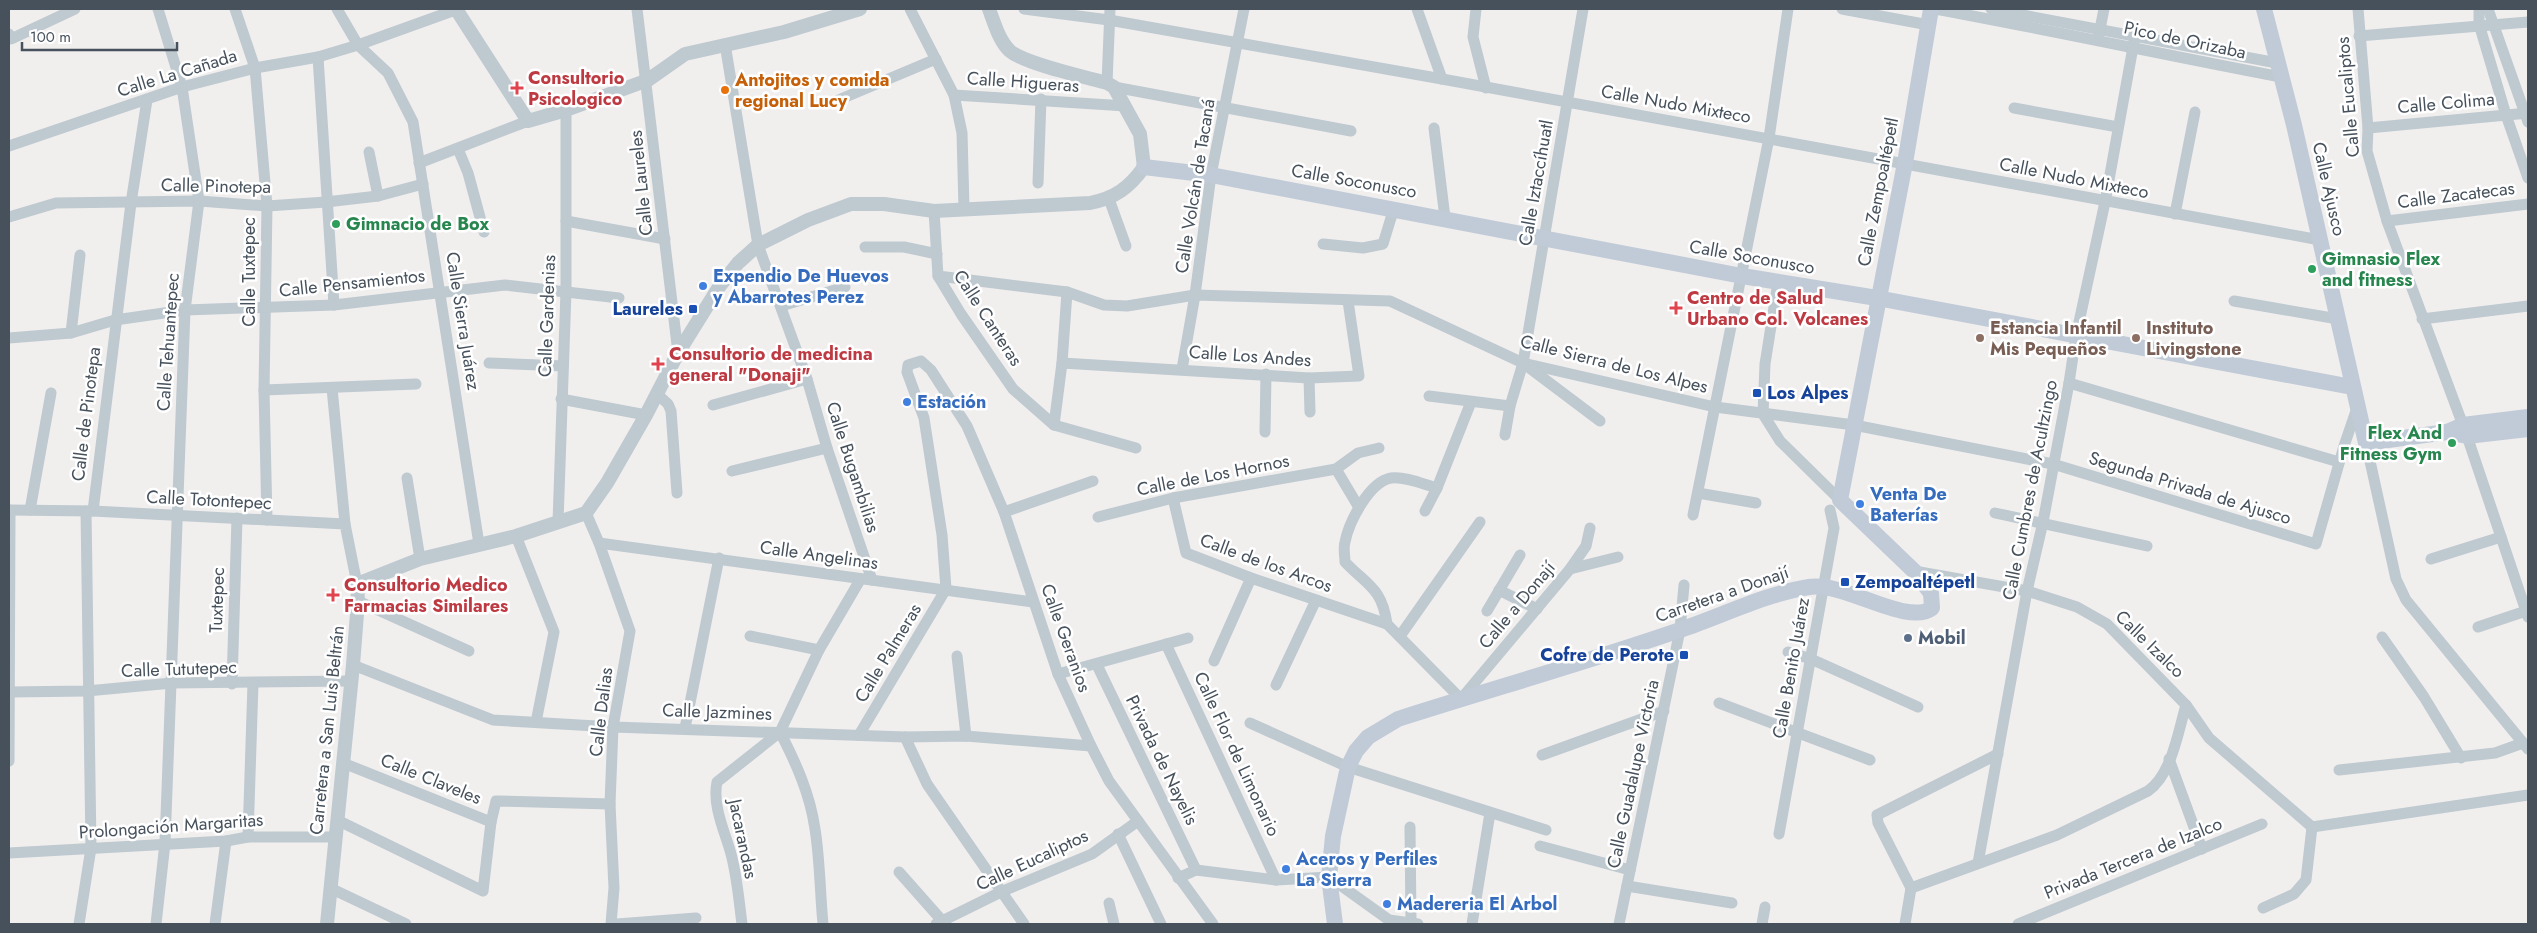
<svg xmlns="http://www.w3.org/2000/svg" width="2537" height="933" viewBox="0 0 2537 933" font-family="Jost,sans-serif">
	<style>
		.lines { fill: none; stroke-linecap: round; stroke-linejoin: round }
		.minor { stroke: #bec9d0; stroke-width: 11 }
		.tertiary { stroke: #bec9d0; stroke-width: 14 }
		.secondary { stroke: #c0cbd7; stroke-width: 16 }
		.health-dot { fill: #e0444e; stroke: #fff; stroke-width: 2 }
		.food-dot { fill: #e8710a; stroke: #fff; stroke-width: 2 }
		.leisure-dot { fill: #2e9e5b; stroke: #fff; stroke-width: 2 }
		.shop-dot { fill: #3f7fe0; stroke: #fff; stroke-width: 2 }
		.transit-dot { fill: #1a4fb4; stroke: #fff; stroke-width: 2 }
		.education-dot { fill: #8d6e63; stroke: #fff; stroke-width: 2 }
		.service-dot { fill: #5c6f8a; stroke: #fff; stroke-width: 2 }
		.labels { text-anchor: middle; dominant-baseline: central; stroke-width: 5; stroke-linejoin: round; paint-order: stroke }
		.street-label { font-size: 18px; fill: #46515c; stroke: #fff }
		.health-label { font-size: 18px; font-weight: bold; fill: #be3a42; stroke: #fff; text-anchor: start }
		.food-label { font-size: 18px; font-weight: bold; fill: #c56008; stroke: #fff; text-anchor: start }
		.leisure-label { font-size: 18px; font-weight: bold; fill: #27864d; stroke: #fff; text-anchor: start }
		.shop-label { font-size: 18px; font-weight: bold; fill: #366cbe; stroke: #fff; text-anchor: start }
		.transit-label { font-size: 18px; font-weight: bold; fill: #164399; stroke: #fff; text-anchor: end }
		.education-label { font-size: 18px; font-weight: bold; fill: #785e54; stroke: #fff; text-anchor: start }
		.service-label { font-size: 18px; font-weight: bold; fill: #4e5e75; stroke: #fff; text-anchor: start }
	</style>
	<rect width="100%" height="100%" fill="#f1eeee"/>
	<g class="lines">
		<g class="minor">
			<polyline points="235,9 255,68 267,206 264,390 267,520"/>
			<polyline points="337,9 358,45 388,73 413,122 479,544"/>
			<polyline points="637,9 678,353"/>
			<polyline points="910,9 954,95 962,133 964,209"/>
			<polyline points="1024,9 1109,20 1442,79 2320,240"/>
			<polyline points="1417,9 1442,79"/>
			<polyline points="1476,9 1473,37 1486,88"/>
			<polyline points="1842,9 1929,25"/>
			<path d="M1935 9C2050 30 2165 55 2281 77"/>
			<polyline points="1991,9 2277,63"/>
			<polyline points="2358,9 2368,128 2367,151 2387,221 2467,436 2528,617"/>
			<polyline points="2479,9 2479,24 2506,115 2528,178"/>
			<polyline points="2488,9 2528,122"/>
			<polyline points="9,34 11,39 75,9"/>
			<polyline points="2099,34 2104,9"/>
			<polyline points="2359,36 2528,22"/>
			<polyline points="725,44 758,245 807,379 827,448 872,580"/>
			<polyline points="318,57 334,305"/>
			<polyline points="1107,83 1110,9"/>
			<polyline points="1114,87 1351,131"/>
			<polyline points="954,95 1126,106"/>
			<polyline points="836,101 936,59"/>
			<polyline points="2014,108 2118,127"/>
			<polyline points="1434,128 1445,218"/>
			<polyline points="2368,128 2528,113"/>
			<polyline points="9,146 182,87 255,68 318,57 358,45 458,9"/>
			<polyline points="458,149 468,173 484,232"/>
			<polyline points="369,152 378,196"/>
			<polyline points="419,163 528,121"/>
			<polyline points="1038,183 1041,99"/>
			<polyline points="1109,199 1126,246"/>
			<polyline points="934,211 938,276 961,314 1013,389 1054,425 1136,448"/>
			<polyline points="2175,214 2195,112"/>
			<polyline points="9,217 56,203 199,201 267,206 326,202 378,196 423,184"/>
			<polyline points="566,221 665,239"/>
			<polyline points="2387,221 2528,204"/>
			<polyline points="1323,244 1363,248 1383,244 1394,208"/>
			<polyline points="865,247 904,247 937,254"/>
			<polyline points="938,276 1067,292 1104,305 1127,306 1195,295 1390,301 1523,363 1715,407 1854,425 2053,464 2316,544 2344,446 2357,408"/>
			<polyline points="1778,282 1765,364 1763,414 1780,441 1840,500"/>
			<polyline points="2234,301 2338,319"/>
			<polyline points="781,306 845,287"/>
			<polyline points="2422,319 2528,306"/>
			<polyline points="71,333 80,255"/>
			<polyline points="9,338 71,333 115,320 185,310 334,305 505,285 619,298"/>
			<polyline points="489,363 563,366"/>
			<polyline points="1062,363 1309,378 1359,376 1348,301"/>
			<polyline points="1527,366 1600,421"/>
			<polyline points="1182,369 1195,295 1211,175 1244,9"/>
			<polyline points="1309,378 1310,412"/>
			<polyline points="2069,383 2339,462"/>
			<polyline points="332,388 345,524"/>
			<polyline points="264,390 416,384"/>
			<polyline points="657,394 668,404 671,411 677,493"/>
			<polyline points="1429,396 1510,406"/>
			<polyline points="561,399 646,415"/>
			<polyline points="713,405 807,379"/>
			<polyline points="1054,425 1062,363 1067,292"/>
			<polyline points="1265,432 1266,374"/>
			<polyline points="1505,435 1510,406 1523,363 1583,9"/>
			<polyline points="2366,443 2396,579 2406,600 2528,749"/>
			<polyline points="1336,469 1358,506"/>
			<polyline points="732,471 827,448"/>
			<polyline points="407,478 420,559"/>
			<polyline points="1698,493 1756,503"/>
			<polyline points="1173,498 1186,553 1251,578 1387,624 1461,699 1570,569 1586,546 1590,528"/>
			<polyline points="9,510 93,511 345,524 357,584"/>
			<polyline points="30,510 51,393"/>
			<polyline points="93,511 131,203 147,100"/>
			<polyline points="1425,511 1437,488 1471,402"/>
			<polyline points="1004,512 1093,481"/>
			<polyline points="586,513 599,543 630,631 613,727 610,804 614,888 611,924"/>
			<polyline points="1995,513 2147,546"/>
			<polyline points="1693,515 1769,138 1788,9"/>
			<polyline points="1098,517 1173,498 1336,469 1358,453 1379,448"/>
			<polyline points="558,522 566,291 566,110"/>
			<polyline points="516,536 554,632 536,722"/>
			<polyline points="599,543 1033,602"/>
			<polyline points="2431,559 2501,537"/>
			<polyline points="1570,569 1618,557"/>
			<polyline points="1914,571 2027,591 2077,607 2107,624 2186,705 2209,738 2312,827"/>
			<polyline points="1499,590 1537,609"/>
			<polyline points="358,601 469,651"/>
			<polyline points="1487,611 1520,555"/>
			<path d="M1387 624C1382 588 1368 586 1345 562 1345 556 1343 548 1345 542 1349 522 1369 482 1391 478 1405 476 1423 484 1437 488"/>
			<polyline points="2478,627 2526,611"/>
			<polyline points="750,636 819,650"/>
			<polyline points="1400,636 1480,522"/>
			<polyline points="2382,637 2424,697 2461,758"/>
			<polyline points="1166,644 1276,880"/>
			<polyline points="1788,652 1811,659 1918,707"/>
			<polyline points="957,656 966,736"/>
			<polyline points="1214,661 1251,578"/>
			<polyline points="353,665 493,720 613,727 905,737 966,736 1091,746"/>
			<polyline points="1097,665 1196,870"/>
			<polyline points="1058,674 1188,638"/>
			<polyline points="232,684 237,518"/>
			<polyline points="1276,685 1316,600"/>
			<polyline points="9,692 87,691 172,683 351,681"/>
			<polyline points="1719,703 1870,760"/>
			<polyline points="1250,723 1348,767 1546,830"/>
			<polyline points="685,728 719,558"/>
			<path d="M780 732C796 763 810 794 815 829 820 860 820 893 823 924"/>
			<polyline points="859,735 946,589 942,535 924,418 907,372 908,365 921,361 931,370 967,426 1004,512 1058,674 1091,746 1109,781 1213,924"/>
			<polyline points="905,737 927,784 1024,924"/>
			<path d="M1998 754 1877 815 1878 823 1911 888 2057 835 2148 791C2172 774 2178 732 2186 705"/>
			<polyline points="1542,755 1664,711"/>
			<polyline points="2169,759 2202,849"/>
			<polyline points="9,761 10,510"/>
			<polyline points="343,763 491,822 496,801 610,804"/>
			<polyline points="2339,770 2495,753 2523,743"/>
			<polyline points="337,820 483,891 491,822"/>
			<polyline points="1410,827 1411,923"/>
			<polyline points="2312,827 2528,795"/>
			<polyline points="1118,834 1161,924"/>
			<polyline points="1779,834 1834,528 1830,510"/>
			<polyline points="248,837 253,683"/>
			<polyline points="1540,846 1630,870"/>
			<polyline points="9,853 226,841 248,837 335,837"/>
			<polyline points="1978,863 2027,591 2043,522 2069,383 2076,336 2105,202 2135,36"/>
			<polyline points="899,872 945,924"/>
			<polyline points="1178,878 1196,870 1276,880 1329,877 1389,920 1418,924"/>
			<polyline points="1627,886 1732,903"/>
			<polyline points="330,888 406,924"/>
			<polyline points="1109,903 1114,924"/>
			<polyline points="2263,908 2294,894 2306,880 2312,827"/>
			<polyline points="79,924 91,848 86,511"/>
			<polyline points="156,924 165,843 185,310 199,201 182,87 158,9"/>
			<polyline points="215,924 226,841"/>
			<polyline points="617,924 696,918"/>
			<path d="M742 924C739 901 737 876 731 854 725 832 712 806 717 782L780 732 819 650 860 580"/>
			<polyline points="936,924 1003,891 1092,854 1138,821"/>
			<polyline points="1472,924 1490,813"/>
			<polyline points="1619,924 1680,630 1684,585"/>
			<polyline points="1762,924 1765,907"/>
			<polyline points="1905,924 1911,888"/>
			<polyline points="2018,924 2262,824"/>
		</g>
		<g class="tertiary">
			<polyline points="456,9 528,121 566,110 648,80 685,54 784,32 860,9"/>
			<path d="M327 924 353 665 358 601 357 584 420 559 516 536 586 513 607 483 646 415 678 353 719 287 738 263 758 245 808 220 851 204H884L934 211 1090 203C1115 198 1129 188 1144 167L1140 134 1114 87 1107 83C1085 77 1025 64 1010 51 999 41 994 22 989 9"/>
		</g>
		<g class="secondary">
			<polyline points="2264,9 2294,125 2366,443 2447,432 2463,425 2528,417"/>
			<polyline points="1144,167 1211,175 1742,276 1877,298 2352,387"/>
			<polyline points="2447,432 2467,436 2528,429"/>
			<path d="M1335 924 1329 877 1333 836 1348 767 1356 751 1368 737 1398 719C1492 689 1587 662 1680 630 1722 616 1765 594 1809 587 1843 581 1908 627 1932 608L1931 593 1914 571 1840 500 1905 163 1931 9"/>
		</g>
	</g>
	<g class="health-dot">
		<path d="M514.5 80.5h5v5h5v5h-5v5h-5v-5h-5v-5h5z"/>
		<path d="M1673.5 300.5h5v5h5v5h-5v5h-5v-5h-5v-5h5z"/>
		<path d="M655.5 356.5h5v5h5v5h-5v5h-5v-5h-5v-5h5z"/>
		<path d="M330.5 587.5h5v5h5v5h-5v5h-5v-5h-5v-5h5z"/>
	</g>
	<circle class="food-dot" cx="725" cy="90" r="5"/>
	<g class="leisure-dot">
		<circle cx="336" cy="224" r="5"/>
		<circle cx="2312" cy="269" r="5"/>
		<circle cx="2452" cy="443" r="5"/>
	</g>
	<g class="shop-dot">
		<circle cx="703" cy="286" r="5"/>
		<circle cx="907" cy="402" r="5"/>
		<circle cx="1860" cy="504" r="5"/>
		<circle cx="1286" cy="869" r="5"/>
		<circle cx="1387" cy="904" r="5"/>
	</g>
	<g class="transit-dot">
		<rect x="688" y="304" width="10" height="10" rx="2.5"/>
		<rect x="1752" y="388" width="10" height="10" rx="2.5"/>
		<rect x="1840" y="577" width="10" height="10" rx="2.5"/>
		<rect x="1679" y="650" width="10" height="10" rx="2.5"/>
	</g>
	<g class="education-dot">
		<circle cx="1980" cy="338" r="5"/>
		<circle cx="2136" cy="338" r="5"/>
	</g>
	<circle class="service-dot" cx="1908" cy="638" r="5"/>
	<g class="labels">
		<g class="street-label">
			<text transform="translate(2185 40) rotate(12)">Pico de Orizaba</text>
			<text transform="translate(177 73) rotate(-17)">Calle La Cañada</text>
			<text transform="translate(1023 82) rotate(4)">Calle Higueras</text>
			<text transform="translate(2348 97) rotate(-95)">Calle Eucaliptos</text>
			<text transform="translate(2446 103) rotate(-5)">Calle Colima</text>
			<text transform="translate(1676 104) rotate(10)">Calle Nudo Mixteco</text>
			<text transform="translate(2074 178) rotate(11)">Calle Nudo Mixteco</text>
			<text transform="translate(1354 181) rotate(10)">Calle Soconusco</text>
			<text transform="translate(641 183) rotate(-96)">Calle Laureles</text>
			<text transform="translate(1536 183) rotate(-80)">Calle Iztaccíhuatl</text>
			<text transform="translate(216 186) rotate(1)">Calle Pinotepa</text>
			<text transform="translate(1195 186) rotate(-81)">Calle Volcán de Tacaná</text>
			<text transform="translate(2329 189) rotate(77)">Calle Ajusco</text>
			<text transform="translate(1878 192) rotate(-79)">Calle Zempoaltépetl</text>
			<text transform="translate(2456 195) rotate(-7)">Calle Zacatecas</text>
			<text transform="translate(1752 257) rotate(10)">Calle Soconusco</text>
			<text transform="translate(249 272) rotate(-90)">Calle Tuxtepec</text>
			<text transform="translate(352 283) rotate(-6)">Calle Pensamientos</text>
			<text transform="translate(547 316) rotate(-88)">Calle Gardenias</text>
			<text transform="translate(988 318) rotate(57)">Calle Canteras</text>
			<text transform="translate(463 321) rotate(81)">Calle Sierra Juárez</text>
			<text transform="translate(168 342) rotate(-86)">Calle Tehuantepec</text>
			<text transform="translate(1250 356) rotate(4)">Calle Los Andes</text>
			<text transform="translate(1614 364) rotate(14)">Calle Sierra de Los Alpes</text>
			<text transform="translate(86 414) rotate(-83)">Calle de Pinotepa</text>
			<text transform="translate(853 467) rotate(72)">Calle Bugambilias</text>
			<text transform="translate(1213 475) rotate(-11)">Calle de Los Hornos</text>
			<text transform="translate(2190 488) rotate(17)">Segunda Privada de Ajusco</text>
			<text transform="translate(2030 490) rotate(-79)">Calle Cumbres de Acultzingo</text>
			<text transform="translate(209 500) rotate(3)">Calle Totontepec</text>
			<text transform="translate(819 555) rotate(8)">Calle Angelinas</text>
			<text transform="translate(1266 563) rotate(20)">Calle de los Arcos</text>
			<text transform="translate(1722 594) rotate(-19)">Carretera a Donají</text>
			<text transform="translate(217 600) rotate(-88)">Tuxtepec</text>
			<text transform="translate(1517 605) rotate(-50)">Calle a Donají</text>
			<text transform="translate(1066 638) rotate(70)">Calle Geranios</text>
			<text transform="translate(2150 644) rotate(44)">Calle Izalco</text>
			<text transform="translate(888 653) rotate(-59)">Calle Palmeras</text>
			<text transform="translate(1791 668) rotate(-80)">Calle Benito Juárez</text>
			<text transform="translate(179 669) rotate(-2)">Calle Tututepec</text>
			<text transform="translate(601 712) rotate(-83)">Calle Dalias</text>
			<text transform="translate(717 712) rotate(2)">Calle Jazmines</text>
			<text transform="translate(327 730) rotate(-84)">Carretera a San Luis Beltrán</text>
			<text transform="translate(1237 754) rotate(65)">Calle Flor de Limonario</text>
			<text transform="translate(1162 760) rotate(64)">Privada de Nayelis</text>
			<text transform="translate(1633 774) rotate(-78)">Calle Guadalupe Victoria</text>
			<text transform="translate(431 779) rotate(22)">Calle Claveles</text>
			<text transform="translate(171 826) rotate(-4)">Prolongación Margaritas</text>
			<text transform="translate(743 839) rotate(78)">Jacarandas</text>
			<text transform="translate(2133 858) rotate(-22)">Privada Tercera de Izalco</text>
			<text transform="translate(1032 860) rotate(-25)">Calle Eucaliptos</text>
		</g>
		<g class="health-label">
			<text x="528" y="78">Consultorio<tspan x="528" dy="21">Psicologico</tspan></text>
			<text x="1687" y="298">Centro de Salud<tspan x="1687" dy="21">Urbano Col. Volcanes</tspan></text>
			<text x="669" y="354">Consultorio de medicina<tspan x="669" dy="21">general "Donaji"</tspan></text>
			<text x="344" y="585">Consultorio Medico<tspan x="344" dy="21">Farmacias Similares</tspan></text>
		</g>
		<g class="food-label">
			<text x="735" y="80">Antojitos y comida<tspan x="735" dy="21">regional Lucy</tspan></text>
		</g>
		<g class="leisure-label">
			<text x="346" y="224">Gimnacio de Box</text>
			<text x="2322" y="259">Gimnasio Flex<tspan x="2322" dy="21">and fitness</tspan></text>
			<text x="2442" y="433" text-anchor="end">Flex And<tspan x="2442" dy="21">Fitness Gym</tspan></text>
		</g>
		<g class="shop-label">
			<text x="713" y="276">Expendio De Huevos<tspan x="713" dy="21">y Abarrotes Perez</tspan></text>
			<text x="917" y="402">Estación</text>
			<text x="1870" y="494">Venta De<tspan x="1870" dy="21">Baterías</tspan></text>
			<text x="1296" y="859">Aceros y Perfiles<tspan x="1296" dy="21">La Sierra</tspan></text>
			<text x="1397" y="904">Madereria El Arbol</text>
		</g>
		<g class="transit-label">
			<text x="683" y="309">Laureles</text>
			<text x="1767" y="393" text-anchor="start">Los Alpes</text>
			<text x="1855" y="582" text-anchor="start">Zempoaltépetl</text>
			<text x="1674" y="655">Cofre de Perote</text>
		</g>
		<g class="education-label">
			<text x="1990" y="328">Estancia Infantil<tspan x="1990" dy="21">Mis Pequeños</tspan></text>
			<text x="2146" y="328">Instituto<tspan x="2146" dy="21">Livingstone</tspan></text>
		</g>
		<g class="service-label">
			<text x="1918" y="638">Mobil</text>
		</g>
	</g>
	<rect width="2537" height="933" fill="none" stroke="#46515c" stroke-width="20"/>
	<path d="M22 42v8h155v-8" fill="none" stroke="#46515c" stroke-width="2.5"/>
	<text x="30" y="42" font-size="15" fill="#46515c" stroke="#ffffff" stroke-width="4" paint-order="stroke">100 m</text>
</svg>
